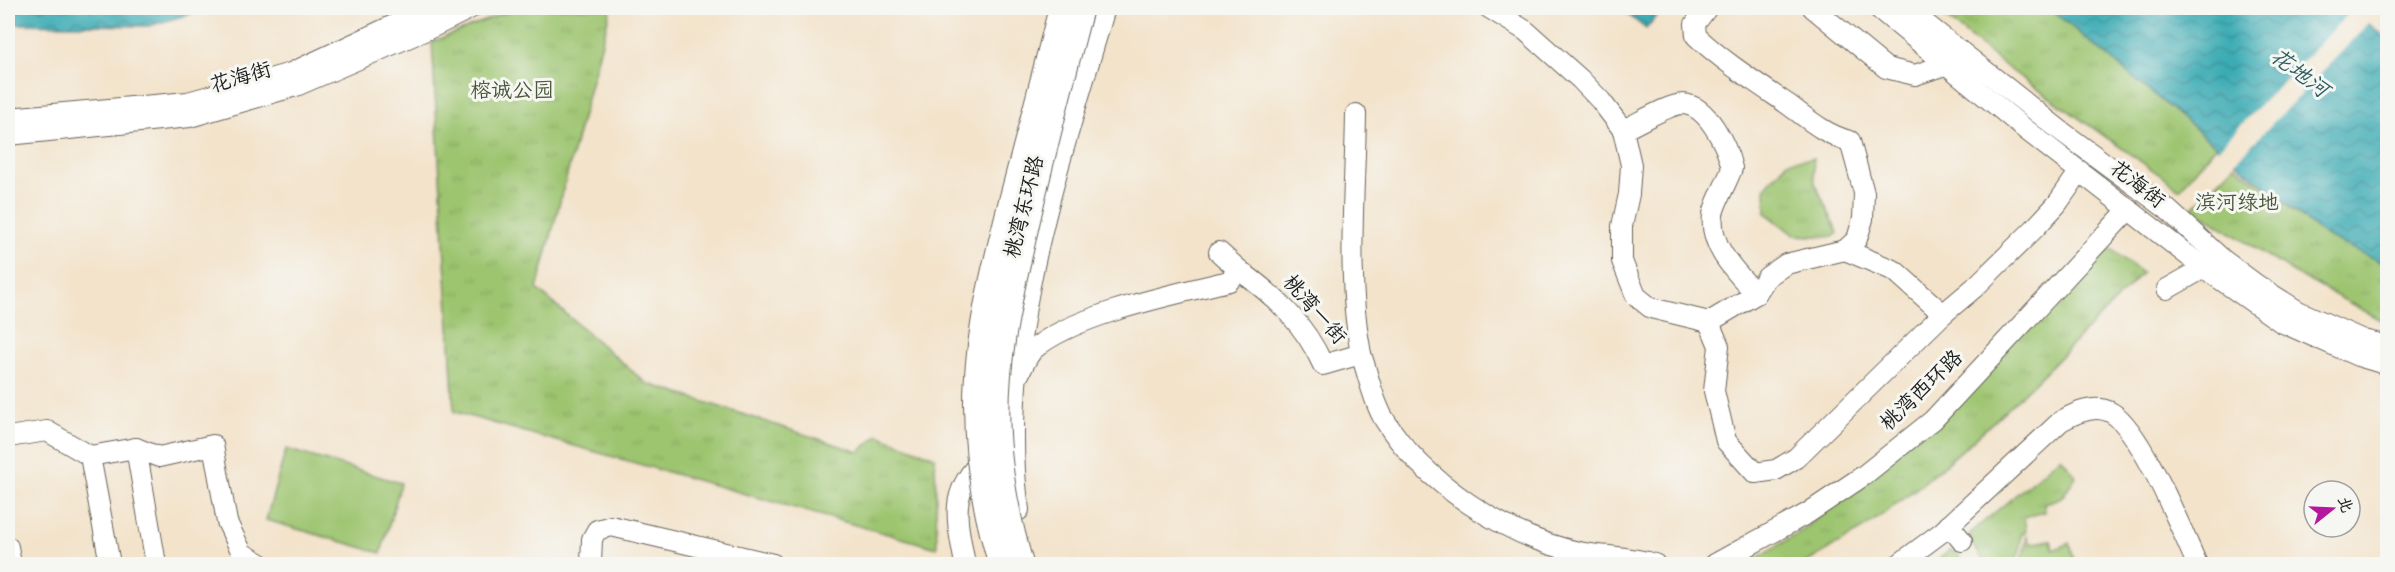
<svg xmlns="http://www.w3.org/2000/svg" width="2395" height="572" viewBox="0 0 2395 572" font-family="Kalam,'LXGW WenKai TC',sans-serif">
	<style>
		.grass { fill: url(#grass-tufts); stroke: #5c7046; stroke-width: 1.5 }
		.pitch { fill: #9dc570; stroke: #5c7046; stroke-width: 1.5 }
		.water { fill: url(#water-waves); stroke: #2b6468; stroke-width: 1.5 }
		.pier { fill: #f3e3cb }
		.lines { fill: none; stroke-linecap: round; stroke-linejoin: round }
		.minor-casing { stroke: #676259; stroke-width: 22 }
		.minor { stroke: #fff; stroke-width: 20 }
		.major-bridge-casing { stroke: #676259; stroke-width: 26; stroke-linecap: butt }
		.major-bridge { stroke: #fff; stroke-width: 24 }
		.labels { text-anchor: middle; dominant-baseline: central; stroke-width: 6; stroke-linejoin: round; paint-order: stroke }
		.street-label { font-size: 21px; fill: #1c1c1c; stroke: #f6f6f2 }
		.park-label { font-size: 21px; fill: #495739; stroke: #f6f6f2 }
		.water-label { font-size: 22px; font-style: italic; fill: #2a5c60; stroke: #f6f6f2 }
	</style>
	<defs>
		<pattern id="grass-tufts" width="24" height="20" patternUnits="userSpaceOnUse" patternTransform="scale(1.5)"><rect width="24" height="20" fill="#9dc570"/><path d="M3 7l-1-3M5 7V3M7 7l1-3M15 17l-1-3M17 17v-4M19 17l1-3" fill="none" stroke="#87a960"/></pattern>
		<pattern id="water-waves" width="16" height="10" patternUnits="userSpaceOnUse" patternTransform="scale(1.5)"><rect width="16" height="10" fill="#3aabb4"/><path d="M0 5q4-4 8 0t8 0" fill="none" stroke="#308a92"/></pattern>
	</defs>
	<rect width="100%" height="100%" fill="#f6f6f2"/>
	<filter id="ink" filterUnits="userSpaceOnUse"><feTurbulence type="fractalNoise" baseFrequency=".0167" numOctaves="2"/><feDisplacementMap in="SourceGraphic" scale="12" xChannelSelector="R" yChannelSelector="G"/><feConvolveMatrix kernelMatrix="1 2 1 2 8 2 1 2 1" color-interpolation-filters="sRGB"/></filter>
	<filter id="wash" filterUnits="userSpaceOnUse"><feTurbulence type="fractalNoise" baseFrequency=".008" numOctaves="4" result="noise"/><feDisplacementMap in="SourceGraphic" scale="24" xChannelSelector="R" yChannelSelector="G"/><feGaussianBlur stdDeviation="1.35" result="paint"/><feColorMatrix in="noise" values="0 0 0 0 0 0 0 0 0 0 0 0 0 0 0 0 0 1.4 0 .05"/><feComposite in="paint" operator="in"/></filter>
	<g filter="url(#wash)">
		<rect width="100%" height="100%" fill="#f3e3cb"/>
		<g class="grass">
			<polygon points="516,8 611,8 537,289 646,383 859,452 878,435 935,457 937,548 454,412 432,42"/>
			<polygon points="1934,8 2049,8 2216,146 2180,189 2009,69"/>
			<polygon points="1813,158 1815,183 1838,233 1833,237 1794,235 1766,213 1765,187 1789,161"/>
			<polygon points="2235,165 2324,235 2387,265 2387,323 2294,273 2192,208"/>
			<path d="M2111 249 2142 273C2057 361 1971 451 1871 523 1852 537 1830 548 1809 561L1802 564H1747L1802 531 1882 466 2077 271Z"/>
			<path d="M2061 457 2076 476C2064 494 2067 498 2044 503L2045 512 2024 517 2026 530 2021 535 2020 551 2014 564 1985 562 1972 544 1969 534Z"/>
			<polygon points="2027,536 2030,544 2051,540 2053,550 2070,543 2075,564 2021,564"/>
			<polygon points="1950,550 1957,554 1964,564 1933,564"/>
		</g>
		<polygon class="pitch" points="286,449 401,483 381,553 266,520"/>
		<g class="water">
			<polygon points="8,8 210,8 149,26 8,24"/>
			<polygon points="1620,8 1660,8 1662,9 1646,29"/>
			<polygon points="2049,8 2349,8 2387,38 2387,265 2324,235"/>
		</g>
		<polygon class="pier" points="2354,8 2371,21 2233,164 2217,150"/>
	</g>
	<g filter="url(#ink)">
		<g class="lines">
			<defs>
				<g id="minor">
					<path d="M1489 8 1526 31 1580 79 1601 101 1623 130 1631 165 1629 194 1622 226V261L1636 296 1651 308 1709 322 1756 294 1767 277 1786 264 1845 250 1857 239 1863 219 1864 193 1850 141C1825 135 1807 118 1786 103 1755 82 1724 62 1696 36L1695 24 1707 8"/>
					<polyline points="1813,8 1886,68 1915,75 1948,64"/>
					<polyline points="1878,8 2025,129 2204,268 2281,322 2358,356 2388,365"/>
					<polyline points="1906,8 2061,131 2167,209 2222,259 2257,285 2298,311 2363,340 2388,346"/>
					<path d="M1356 114C1355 193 1346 277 1361 354"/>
					<polyline points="8,118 188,102 291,73 430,8"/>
					<path d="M1623 130C1637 124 1669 104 1683 104 1708 105 1727 147 1732 168 1728 181 1714 204 1713 215 1709 247 1736 272 1756 294"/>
					<polyline points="8,135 190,117 296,86 433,27 471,8"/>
					<polyline points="1845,250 1895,271 1943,314"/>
					<polyline points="1219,252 1239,270"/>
					<polyline points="2167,289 2204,268"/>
					<polyline points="1709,322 1719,346 1714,391 1726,441 1755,473 1776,470 1796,458 1943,314 1974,288 2034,229 2057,204 2080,171"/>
					<path d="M1019 374C1023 367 1027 356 1033 350 1071 315 1179 293 1229 281L1239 270C1275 296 1305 324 1323 365L1361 354C1368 374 1373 401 1384 419 1422 481 1507 538 1579 552 1606 557 1627 556 1655 564"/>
					<polyline points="8,437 47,431 90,456"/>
					<polyline points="136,448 159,457 213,445 227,522 242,553 261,564"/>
					<path d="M1019 510C995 346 1060 164 1105 8"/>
					<polyline points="1949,525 1962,541"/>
					<polyline points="8,547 11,564"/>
					<polyline points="110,564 90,456 136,448 156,564"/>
					<polyline points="591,564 592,539 597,530 611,526 773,564"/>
					<path d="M965 564C956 515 948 492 987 455"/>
					<polyline points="1715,564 1808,513 1863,476 1933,420 2129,209"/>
					<path d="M1899 564 1942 532 2061 421C2075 413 2096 403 2112 413 2141 430 2182 531 2197 564"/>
				</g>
			</defs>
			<use href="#minor" class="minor-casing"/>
			<use href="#minor" class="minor"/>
			<defs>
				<g id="major-bridge">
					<path d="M1001 564C984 511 976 459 976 403 976 334 995 264 1012 197 1029 134 1045 71 1061 8"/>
					<path d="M1021 564C1009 522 1000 480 998 435 994 370 1008 305 1023 242 1040 163 1061 85 1081 8"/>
				</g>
			</defs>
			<use href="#major-bridge" class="major-bridge-casing"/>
			<use href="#major-bridge" class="major-bridge"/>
		</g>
	</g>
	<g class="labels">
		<g class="street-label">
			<text transform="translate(241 78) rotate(-16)">花海街</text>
			<text transform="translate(2137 185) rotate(38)">花海街</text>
			<text transform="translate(1025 207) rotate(-76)">桃湾东环路</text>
			<text transform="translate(1314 310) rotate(49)">桃湾一街</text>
			<text transform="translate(1922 391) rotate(-44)">桃湾西环路</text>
		</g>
		<g class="park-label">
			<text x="512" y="91">榕诚公园</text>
			<text x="2237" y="203">滨河绿地</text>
		</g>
		<g class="water-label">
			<text transform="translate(2299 74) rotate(37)">花地河</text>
		</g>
	</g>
	<rect width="2395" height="572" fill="none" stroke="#f6f6f2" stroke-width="30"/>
	<g transform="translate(2332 509) rotate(72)"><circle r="28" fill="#f6f6f2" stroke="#9f9f9c" stroke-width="1.5"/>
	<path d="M0-4.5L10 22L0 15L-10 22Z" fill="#b5179e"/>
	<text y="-9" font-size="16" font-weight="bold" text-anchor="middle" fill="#1c1c1c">北</text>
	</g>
</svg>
